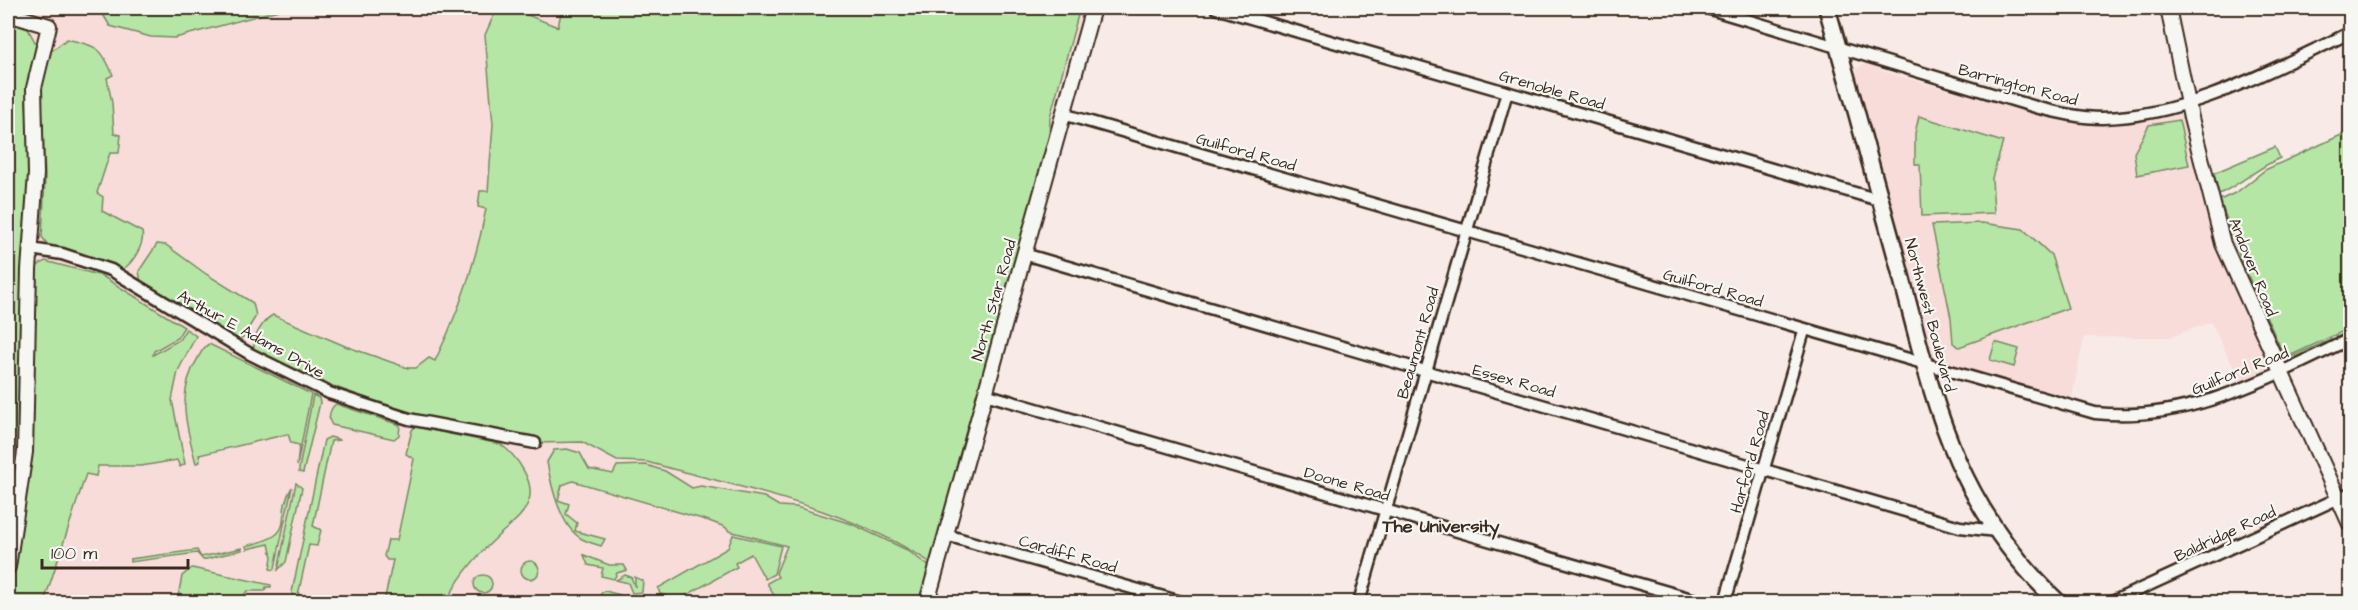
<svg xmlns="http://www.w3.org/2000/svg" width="2358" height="610" viewBox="0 0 2358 610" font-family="'Architects Daughter',sans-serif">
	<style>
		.built { fill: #f8dcda }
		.green { fill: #b6e6a6; stroke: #788862; stroke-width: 1.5 }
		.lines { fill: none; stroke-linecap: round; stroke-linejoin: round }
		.minor-casing { stroke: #3b2a1e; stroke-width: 15 }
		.tertiary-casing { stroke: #3b2a1e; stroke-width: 18 }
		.secondary-casing { stroke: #3b2a1e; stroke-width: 20 }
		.minor { stroke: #f6f6f2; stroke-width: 10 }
		.tertiary { stroke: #f6f6f2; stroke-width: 14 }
		.secondary { stroke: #f6f6f2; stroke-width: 15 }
		.labels { text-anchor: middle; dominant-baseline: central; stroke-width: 4.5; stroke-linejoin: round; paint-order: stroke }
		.street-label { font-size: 16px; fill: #3b2a1e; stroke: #f6f6f2 }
		.neighbourhood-label { font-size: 18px; font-weight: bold; fill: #3b2a1e; stroke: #f6f6f2 }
	</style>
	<rect width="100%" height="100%" fill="#f7eae7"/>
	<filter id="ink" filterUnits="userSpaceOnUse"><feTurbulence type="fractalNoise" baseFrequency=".0167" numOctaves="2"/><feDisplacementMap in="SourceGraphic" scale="12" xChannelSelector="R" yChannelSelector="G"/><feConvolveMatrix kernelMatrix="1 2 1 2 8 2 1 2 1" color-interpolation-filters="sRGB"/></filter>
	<g filter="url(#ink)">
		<g class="built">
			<polygon points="8,8 1093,8 927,602 8,602"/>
			<polygon points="1867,63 1873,63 1882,71 2063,122 2100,125 2182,114 2203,205 2219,251 2268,362 2267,373 2242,384 2211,322 2170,337 2084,337 2071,403 1931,360 1855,78 1857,68"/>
		</g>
		<g class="green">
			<polygon points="99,8 286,8 175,38 151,37 110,26"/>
			<path d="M497 8H537L525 10 522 13 558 27 562 8H1080L1050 117 1049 141 931 563C847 507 743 489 647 462L617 461 582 442 535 443V436C438 427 347 395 259 355L254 350C252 338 263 320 273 315L345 346 408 368H416L429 358 435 361C459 312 476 262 486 209L478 207 480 191H488L493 124 485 35Z"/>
			<polygon points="8,22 28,29 36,44 26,102 31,180 21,415 8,539"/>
			<path d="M67 39C98 47 101 46 113 75L107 78 112 103 114 134 121 135 119 153H110L97 193 103 197 102 211 142 232C145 244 133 263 123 269L48 245 42 237 45 178 41 86 50 52Z"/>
			<polygon points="1919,116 2003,142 1992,178 1994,213 1922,216 1920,165 1915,164 1915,133"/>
			<polygon points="2179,120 2189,165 2137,175 2134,153 2149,125"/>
			<polygon points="2350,131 2350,328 2285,358 2241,260 2220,200 2237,192 2265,170"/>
			<path d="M2275 147 2280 158C2257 168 2241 184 2219 194L2214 173Z"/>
			<polygon points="1982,223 2023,229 2051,255 2068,308 1959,347 1953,343 1951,318 1932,225"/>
			<polygon points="157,244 166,245 206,274 253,303 256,316 243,337 237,341 141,283 139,271"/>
			<polygon points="45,261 102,276 184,327 177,338 154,351 153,355 179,340 186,329 196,336 178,371 172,400 185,464 180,467 177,460 141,466 98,466 96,476 86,474 44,602 8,602 21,531 30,453 36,267"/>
			<polygon points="2350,331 2350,335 2290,361 2289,358"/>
			<polygon points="1995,342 2019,349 2014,367 1990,360"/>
			<path d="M209 344 311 394 297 466 299 445 291 443 288 434 199 455 200 462 196 463C186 426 176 393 198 358 201 353 203 347 209 344Z"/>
			<polygon points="313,395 319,398 320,403 303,473 299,472 299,469"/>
			<path d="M336 404 400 425 399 435 394 439 332 425C327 419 330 408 336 404Z"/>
			<path d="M415 427 500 444C516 455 537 483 528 503 522 519 505 528 494 540 476 557 457 579 447 602H384L393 560H387L384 556 388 540H397L414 459 406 454 412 430Z"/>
			<polygon points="330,437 340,440 331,441 313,526 321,530 317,546 309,545 298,595 306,598 304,602 295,600 292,592 324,440"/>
			<path d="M567 449 580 453 589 469 613 474 617 466 646 465 665 471 692 488 701 486 764 497 779 506 796 507 852 524 907 550 930 567 920 602H788L776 599 767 583 778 577 776 573 787 546 729 531 725 527 709 521 573 481 562 485 558 500 569 504 566 514 577 523 575 531 605 539 601 546C595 544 588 542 582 539 560 527 551 485 547 462L554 450Z"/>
			<polygon points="296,483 302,488 286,562 278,570"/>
			<path d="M292 487 275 568 274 570 270 569 272 557 269 544 247 549 246 546C302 533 272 521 292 487Z"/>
			<polygon points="733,535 781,546 774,574 765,579 751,554 735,563 737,567 678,600 660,594 658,588 728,548"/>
			<polygon points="242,548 242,550 203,560 197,553 130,562 130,559 197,550 201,557"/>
			<polygon points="584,555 609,565 624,565 627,570 617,573 614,579 601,576 603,568 588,565"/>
			<circle cx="530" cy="570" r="9"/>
			<polygon points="192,568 271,585 271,587 266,587 265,591 248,591 236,602 177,602 182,576"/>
			<polygon points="625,575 631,577 635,587 635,577 643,581 642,592 632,593 628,583 616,580"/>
			<circle cx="483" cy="584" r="9"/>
			<polygon points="605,591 620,595 625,602 600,602 601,593"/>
		</g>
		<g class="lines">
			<defs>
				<g id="minor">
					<polyline points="1216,8 1879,200"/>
					<path d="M1707 8 2039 108C2060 113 2081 118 2102 118 2191 116 2272 69 2350 33"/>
					<path d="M1063 114 2095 413C2189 423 2268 378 2350 339"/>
					<polyline points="31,249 62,254 111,270 250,354 329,393 409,419 535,443"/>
					<polyline points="1024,254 1960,527 1996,531"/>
					<polyline points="985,394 1702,602"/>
					<polyline points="946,535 1181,602"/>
					<polyline points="1359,602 1507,92"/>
					<polyline points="1725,602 1804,331"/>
					<polyline points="2112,602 2350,493"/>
				</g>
				<g id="tertiary">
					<polyline points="2168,8 2191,118 2223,244 2350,524"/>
					<polyline points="8,14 49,26 34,88 36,174 29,270 25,452 8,567"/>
					<polyline points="927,602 1093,8"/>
				</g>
				<path id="secondary" d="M1827 8C1850 88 1872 169 1894 249 1932 389 1947 497 2058 602"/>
			</defs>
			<use href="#minor" class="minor-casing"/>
			<use href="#tertiary" class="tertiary-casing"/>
			<use href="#secondary" class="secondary-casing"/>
			<use href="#minor" class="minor"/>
			<use href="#tertiary" class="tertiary"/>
			<use href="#secondary" class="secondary"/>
		</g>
	</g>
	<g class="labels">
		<g class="street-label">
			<text transform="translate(2018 85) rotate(15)">Barrington Road</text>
			<text transform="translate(1552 90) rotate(16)">Grenoble Road</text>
			<text transform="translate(1246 152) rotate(16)">Guilford Road</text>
			<text transform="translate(2253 267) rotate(68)">Andover Road</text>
			<text transform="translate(1713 288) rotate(16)">Guilford Road</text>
			<text transform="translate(994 300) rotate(-74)">North Star Road</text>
			<text transform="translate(1930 315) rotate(75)">Northwest Boulevard</text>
			<text transform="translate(251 334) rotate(29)">Arthur E Adams Drive</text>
			<text transform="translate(1418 343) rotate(-74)">Beaumont Road</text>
			<text transform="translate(2240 371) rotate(-22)">Guilford Road</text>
			<text transform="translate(1514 381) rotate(16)">Essex Road</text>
			<text transform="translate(1750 462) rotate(-74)">Harford Road</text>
			<text transform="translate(1347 484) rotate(16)">Doone Road</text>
			<text transform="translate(2225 534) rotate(-25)">Baldridge Road</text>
			<text transform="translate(1068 554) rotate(16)">Cardiff Road</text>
		</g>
		<g class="neighbourhood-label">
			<text x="1441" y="526">The University</text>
		</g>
	</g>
	<rect width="2358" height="610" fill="none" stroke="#f6f6f2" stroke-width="30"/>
	<rect x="15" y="15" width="2328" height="580" fill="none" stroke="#3b2a1e" stroke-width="2" filter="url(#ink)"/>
	<path d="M42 559v9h146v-9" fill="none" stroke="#3b2a1e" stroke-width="3"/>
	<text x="51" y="559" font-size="18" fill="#3b2a1e" stroke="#f6f6f2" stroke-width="4.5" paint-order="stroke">100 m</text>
</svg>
